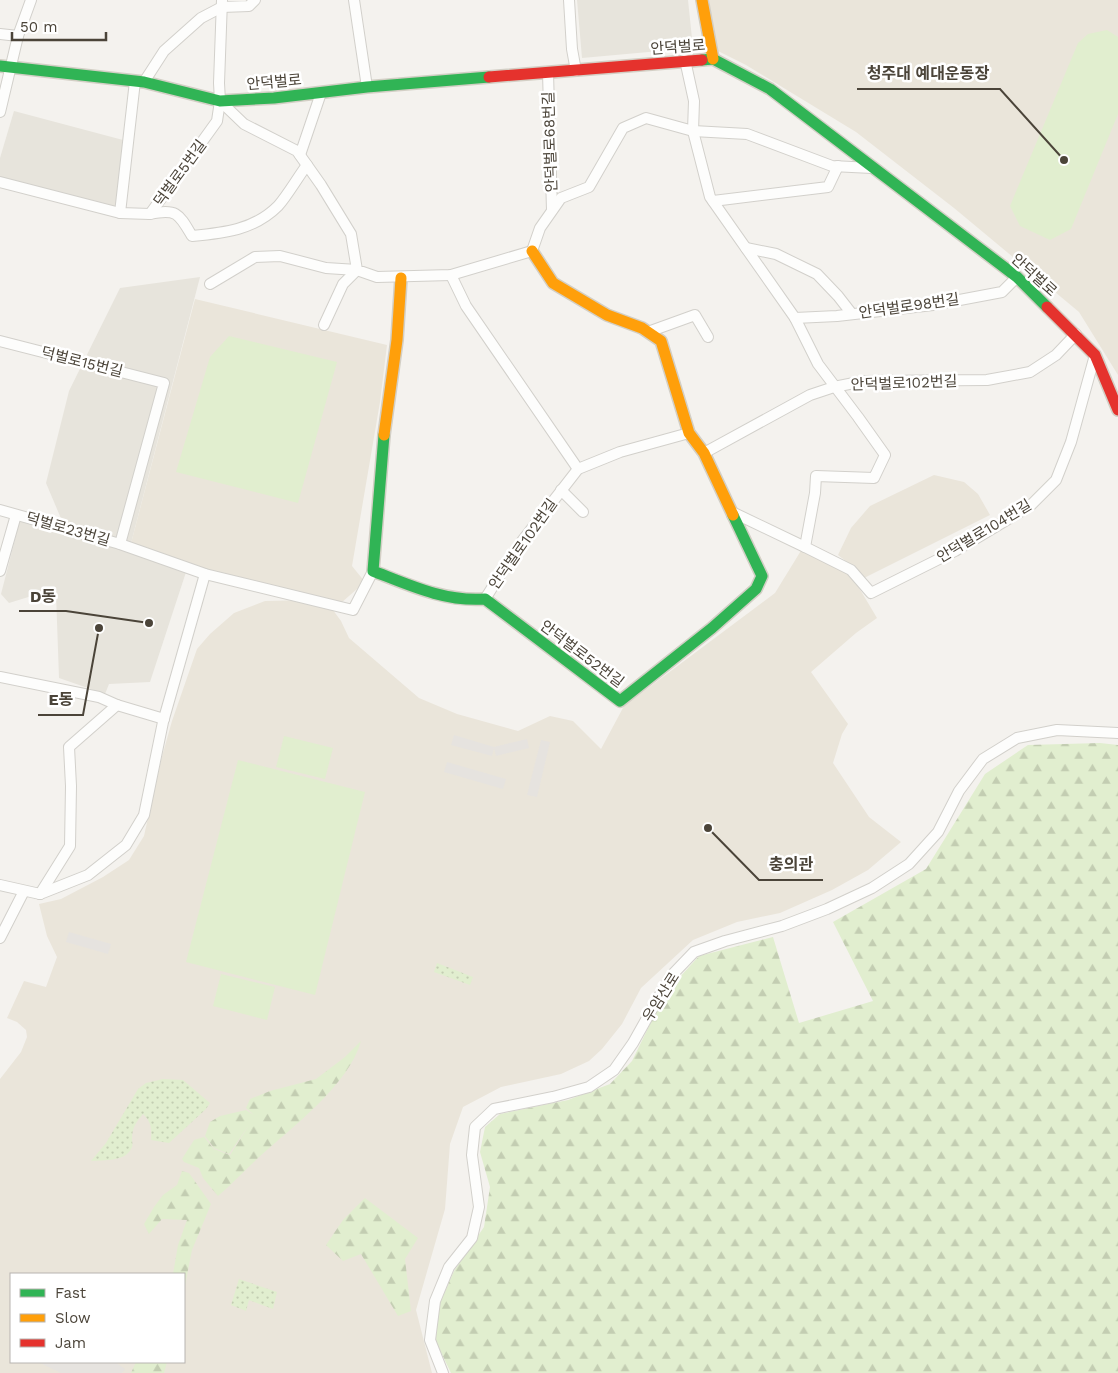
<svg xmlns="http://www.w3.org/2000/svg" width="1118" height="1373" viewBox="0 0 1118 1373" font-family="'Work Sans','Noto Sans KR',sans-serif">
	<style>
		.residential { fill: #e7e4dc }
		.education { fill: #eae5da; fill-rule: evenodd }
		.grass { fill: url(#grass-dots) }
		.forest { fill: url(#forest-firs) }
		.garden { fill: #e1eecf }
		.parking { fill: #e6e3df }
		.lines { fill: none; stroke-linecap: round; stroke-linejoin: round }
		.street-casing { stroke: #d2d0cb; stroke-width: 12 }
		.fast-casing { stroke: #d3cfc5; stroke-width: 14 }
		.slow-casing { stroke: #d3cfc5; stroke-width: 14 }
		.jam-casing { stroke: #d3cfc5; stroke-width: 14 }
		.street { stroke: #fdfdfc; stroke-width: 10 }
		.fast { stroke: #30b455; stroke-width: 11 }
		.slow { stroke: #ff9f0a; stroke-width: 11 }
		.jam { stroke: #e5322d; stroke-width: 11 }
		.labels { text-anchor: middle; dominant-baseline: central; stroke-width: 5; stroke-linejoin: round; paint-order: stroke }
		.street-label { font-size: 15px; fill: #4b4439; stroke: #fff }
		.leader { fill: none; stroke: #4b4439; stroke-width: 2 }
		.callout-dot { fill: #4b4439; stroke: #fff; stroke-width: 2 }
		.callout-label { font-size: 16px; text-anchor: middle; font-weight: bold; fill: #4b4439; stroke: #fff; stroke-width: 5; stroke-linejoin: round; paint-order: stroke }
	</style>
	<defs>
		<pattern id="grass-dots" width="8" height="8" patternUnits="userSpaceOnUse" patternTransform="scale(1.25)"><rect width="8" height="8" fill="#e1eecf"/><path d="M2 2h.1M6 6h.1" fill="none" stroke="#c3cdb2" stroke-width="1.8" stroke-linecap="round"/></pattern>
		<pattern id="forest-firs" width="22" height="20" patternUnits="userSpaceOnUse" patternTransform="scale(1.25)"><rect width="22" height="20" fill="#e1eecf"/><path d="M5 1l3.5 6h-7zM16 11l3.5 6h-7z" fill="#c3cdb2"/></pattern>
	</defs>
	<rect width="100%" height="100%" fill="#f4f2ee"/>
	<g class="residential">
		<polygon points="577,0 688,0 693,48 582,58"/>
		<polygon points="14,111 123,140 116,208 0,177 0,158"/>
		<polygon points="200,277 130,547 188,566 150,682 109,684 105,694 59,678 56,594 51,590 9,603 1,594 20,520 68,535 46,483 69,391 120,288"/>
	</g>
	<g class="education">
		<polygon points="709,0 1118,0 1118,375 1079,312 954,208 856,132 746,65 716,50"/>
		<polygon points="195,299 387,345 380,402 352,566 365,582 341,603 317,596 188,566 130,547"/>
		<polygon points="934,475 964,482 978,494 990,515 864,578 856,569 838,555 851,528 870,506"/>
		<path d="M802 549 833 563 852 576 877 618 856 633 811 672 848 724 842 734 833 763 869 817 901 842 868 870 832 890 780 913 737 922 693 940 641 988 622 1024 602 1049 589 1061 561 1074 501 1087 463 1107 450 1144 445 1209 416 1310 432 1373H0V1079L21 1052 27 1037 26 1030 17 1022 7 1018 24 981 46 987 57 957 47 936 39 904 61 899 103 877 129 860 144 836 161 760 172 721 197 649 210 634 234 613 265 601 308 600 330 606 341 621 349 638 419 698 457 714 518 731 550 716 573 721 601 749 624 706 775 593ZM11 1274H184V1362H11Z"/>
	</g>
	<g class="grass">
		<polygon points="437,963 473,977 470,985 434,972"/>
		<path d="M163 1079 183 1080 210 1103 206 1109 169 1143 151 1140C152 1129 151 1121 143 1114 136 1122 132 1128 132 1139 132 1142 133 1145 132 1147 127 1162 103 1160 91 1161L106 1143 138 1089 146 1083Z"/>
		<polygon points="239,1279 277,1292 273,1309 249,1300 246,1311 231,1305"/>
	</g>
	<g class="forest">
		<polygon points="1100,743 1118,745 1118,1373 451,1373 435,1340 440,1303 454,1271 484,1227 490,1187 480,1152 485,1127 500,1114 568,1100 610,1084 632,1061 653,1018 679,978 699,956 773,937 799,1023 873,1001 833,922 926,869 985,774 1028,745"/>
		<path d="M361 1041C349 1085 291 1128 257 1159 244 1171 232 1184 218 1196L203 1178 199 1168 184 1162 182 1159 194 1140 204 1137 214 1149 230 1155 249 1125 229 1154 214 1148 205 1136 210 1122 220 1116 246 1110 254 1115 246 1108 250 1099 270 1091 316 1079 345 1057Z"/>
		<polygon points="182,1171 189,1173 211,1204 192,1250 184,1290 184,1274 173,1274 178,1245 187,1220 162,1219 149,1234 144,1224 154,1207 163,1195 177,1185"/>
		<polygon points="365,1198 418,1238 405,1259 411,1311 398,1316 361,1254 343,1261 326,1245 343,1220"/>
		<polygon points="136,1362 167,1362 164,1373 131,1373"/>
	</g>
	<g class="garden">
		<polygon points="1107,30 1118,37 1118,114 1071,229 1050,240 1020,226 1010,206 1078,43 1088,34"/>
		<polygon points="229,336 337,362 298,503 176,472 210,357"/>
		<polygon points="284,736 333,748 325,779 276,767"/>
		<polygon points="238,760 365,792 315,995 186,962"/>
		<polygon points="221,974 275,987 267,1020 213,1006"/>
	</g>
	<g class="parking">
		<polygon points="454,735 494,747 527,739 529,748 496,756 494,748 492,756 451,745"/>
		<polygon points="541,740 550,742 537,797 527,795"/>
		<polygon points="447,762 506,779 503,789 444,772"/>
		<polygon points="69,932 111,944 108,954 66,942"/>
		<polygon points="38,1362 115,1362 125,1369 122,1373 61,1373"/>
	</g>
	<g class="lines">
		<defs>
			<g id="street">
				<polyline points="354,0 367,87"/>
				<polyline points="569,0 572,49 576,71"/>
				<polyline points="0,34 18,36"/>
				<polyline points="685,60 694,101 693,131 710,197 795,318 818,364 858,417 885,455 874,478 816,476 815,493 805,547 851,570 871,593 955,551 1030,506 1056,480 1071,442 1095,355"/>
				<polyline points="548,73 552,210"/>
				<polyline points="144,82 164,51 201,18 222,7 249,6 255,0"/>
				<polyline points="220,101 244,124 297,151 321,185 351,234 357,270 377,277 451,275 532,251 540,228 561,198 589,187 623,128 646,118 693,131 747,134 832,166 872,168"/>
				<polyline points="0,112 18,36 31,0"/>
				<polyline points="300,155 321,93"/>
				<polyline points="0,182 120,213 150,214 217,121 220,101 219,83 222,0"/>
				<polyline points="713,201 828,187 838,166"/>
				<polyline points="120,213 135,81"/>
				<path d="M150 214C177 208 179 214 192 236 224 233 254 230 278 206 287 196 298 177 307 165"/>
				<polyline points="746,248 776,254 817,274 838,296 852,314"/>
				<polyline points="451,275 466,306 578,469"/>
				<polyline points="210,284 255,257 280,256 326,268 357,270"/>
				<polyline points="795,318 837,316 933,305 1002,292 1017,277"/>
				<polyline points="324,325 343,284 357,270"/>
				<polyline points="648,332 695,315 708,337"/>
				<polyline points="0,341 164,383 120,544"/>
				<polyline points="704,453 810,395 834,387 864,381 987,380 1030,372 1056,355 1076,334"/>
				<polyline points="561,490 583,512"/>
				<polyline points="0,510 120,544 205,574 353,610 373,571"/>
				<polyline points="732,512 805,547"/>
				<polyline points="0,571 16,515"/>
				<polyline points="485,599 519,545 578,469 620,452 689,433"/>
				<polyline points="0,677 99,697 117,705 164,719"/>
				<polyline points="0,885 40,894"/>
				<polyline points="40,894 88,875 126,845 144,815 163,722 205,574"/>
				<polyline points="40,894 70,846 71,786 69,747 117,705"/>
				<polyline points="0,938 24,891"/>
				<polyline points="443,1373 430,1340 435,1301 449,1267 472,1238 479,1207 472,1155 475,1127 494,1109 553,1097 589,1087 614,1070 633,1043 670,977 694,952 725,941 782,926 827,909 872,888 909,864 938,832 959,791 983,759 1017,738 1057,730 1118,733"/>
			</g>
			<g id="fast">
				<polyline points="702,60 713,59 770,89 1017,277 1047,307"/>
				<polyline points="0,66 144,82 220,101 274,98 367,87 489,77"/>
				<path d="M384 435 373 571C409 585 445 602 485 599L620 701 712 628 756 589 762 576 733 515"/>
			</g>
			<g id="slow">
				<polyline points="702,0 713,59"/>
				<polyline points="532,251 553,283 607,315 642,328 661,341 689,433 704,453 733,515"/>
				<polyline points="384,435 397,340 401,278"/>
			</g>
			<g id="jam">
				<polyline points="489,77 702,60"/>
				<polyline points="1047,307 1095,355 1118,410"/>
			</g>
		</defs>
		<use href="#street" class="street-casing"/>
		<use href="#fast" class="fast-casing"/>
		<use href="#slow" class="slow-casing"/>
		<use href="#jam" class="jam-casing"/>
		<use href="#street" class="street"/>
		<use href="#fast" class="fast"/>
		<use href="#slow" class="slow"/>
		<use href="#jam" class="jam"/>
	</g>
	<g class="labels">
		<g class="street-label">
			<text transform="translate(678 47) rotate(-4)">안덕벌로</text>
			<text transform="translate(274 82) rotate(-5)">안덕벌로</text>
			<text transform="translate(550 142) rotate(-92)">안덕벌로68번길</text>
			<text transform="translate(180 173) rotate(-54)">덕벌로5번길</text>
			<text transform="translate(1034 275) rotate(42)">안덕벌로</text>
			<text transform="translate(909 306) rotate(-8)">안덕벌로98번길</text>
			<text transform="translate(82 362) rotate(14)">덕벌로15번길</text>
			<text transform="translate(904 383) rotate(-2)">안덕벌로102번길</text>
			<text transform="translate(68 529) rotate(16)">덕벌로23번길</text>
			<text transform="translate(984 531) rotate(-31)">안덕벌로104번길</text>
			<text transform="translate(523 544) rotate(-55)">안덕벌로102번길</text>
			<text transform="translate(582 654) rotate(37)">안덕벌로52번길</text>
			<text transform="translate(661 997) rotate(-58)">우암산로</text>
		</g>
	</g>
	<path class="leader" d="M1064 160L1000 89H857M149 623L66 611H19M99 628L83 715H38M708 828L759 880H823"/>
	<g class="callout-dot">
		<circle cx="1064" cy="160" r="5"/>
		<circle cx="149" cy="623" r="5"/>
		<circle cx="99" cy="628" r="5"/>
		<circle cx="708" cy="828" r="5"/>
	</g>
	<g class="callout-label">
		<text x="928" y="79">청주대 예대운동장</text>
		<text x="43" y="602">D동</text>
		<text x="61" y="705">E동</text>
		<text x="791" y="870">충의관</text>
	</g>
	<rect x="10" y="1273" width="175" height="90" fill="#ffffff" stroke="#b7b4b0"/>
	<rect x="20" y="1289" width="25" height="8" fill="#30b455" stroke="#b7b4b0"/>
	<text x="55" y="1298" font-size="15" fill="#4b4439">Fast</text>
	<rect x="20" y="1314" width="25" height="8" fill="#ff9f0a" stroke="#b7b4b0"/>
	<text x="55" y="1323" font-size="15" fill="#4b4439">Slow</text>
	<rect x="20" y="1339" width="25" height="8" fill="#e5322d" stroke="#b7b4b0"/>
	<text x="55" y="1348" font-size="15" fill="#4b4439">Jam</text>
	<path d="M12 32v8h94v-8" fill="none" stroke="#4b4439" stroke-width="2.5"/>
	<text x="20" y="32" font-size="15" fill="#4b4439" stroke="#ffffff" stroke-width="4" paint-order="stroke">50 m</text>
</svg>
